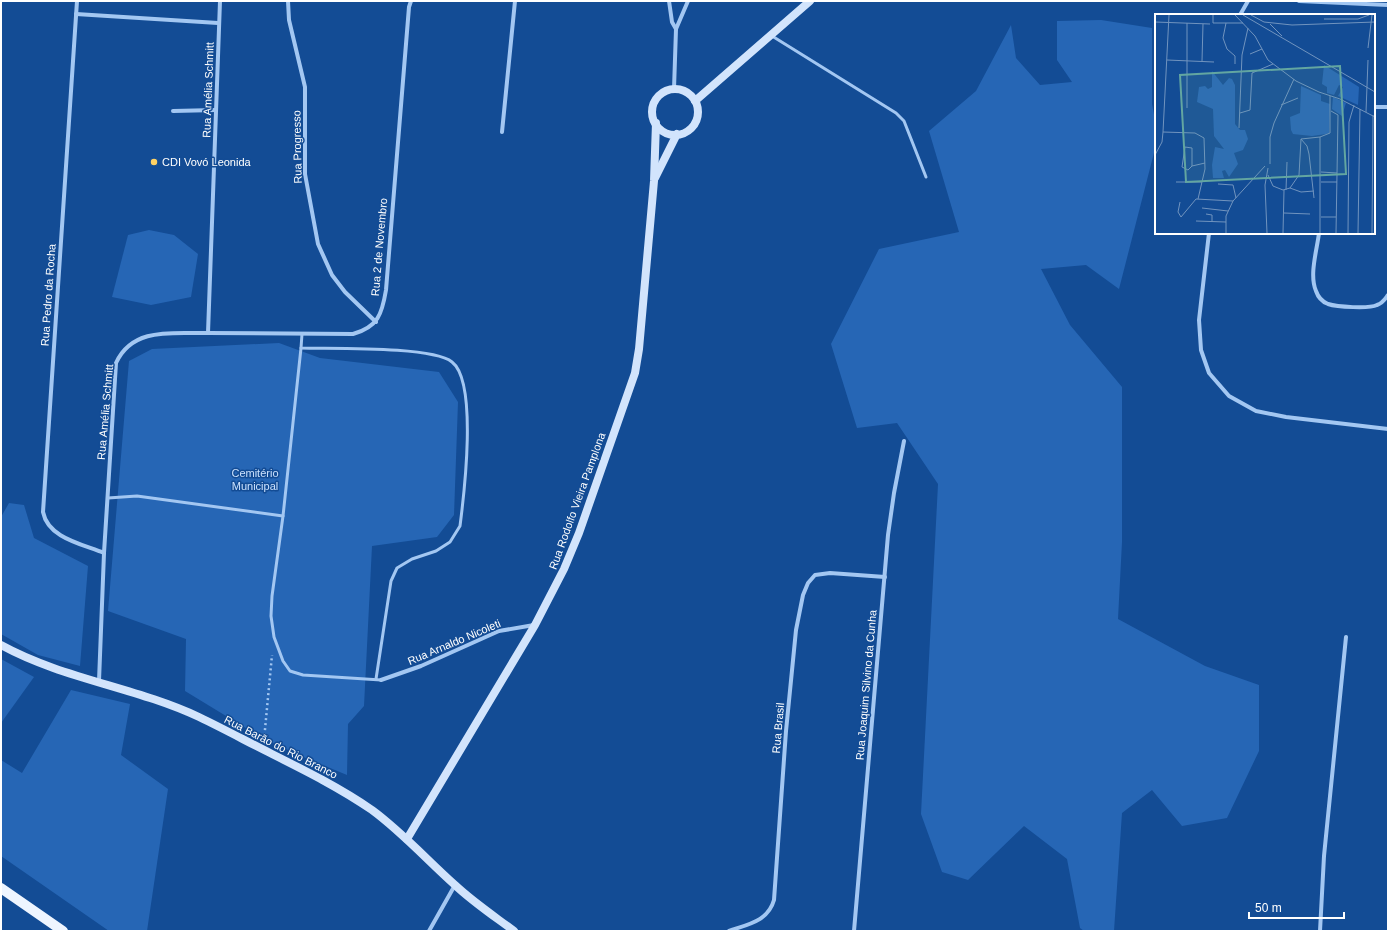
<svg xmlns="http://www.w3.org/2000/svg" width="1389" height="932" viewBox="0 0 1389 932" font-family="Helvetica,sans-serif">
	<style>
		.green { fill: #2666b5 }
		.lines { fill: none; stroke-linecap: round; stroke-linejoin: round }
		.path { stroke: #a3c7f2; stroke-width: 2.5; stroke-dasharray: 2 3; stroke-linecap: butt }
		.lane { stroke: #a3c7f2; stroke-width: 3 }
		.street { stroke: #a3c7f2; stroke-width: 4 }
		.secondary { stroke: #d2e4fc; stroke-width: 8 }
		.primary { stroke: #eef5ff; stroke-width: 10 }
		.poi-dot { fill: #ffd264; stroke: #134c95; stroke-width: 1.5 }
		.labels { text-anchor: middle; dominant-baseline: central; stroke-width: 3; stroke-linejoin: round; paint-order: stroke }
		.street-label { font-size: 11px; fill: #fff; stroke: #134c95 }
		.poi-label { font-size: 11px; fill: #fff; stroke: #134c95; text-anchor: start }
		.park-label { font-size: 11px; fill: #cbe1fd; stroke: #134c95 }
		.inset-road { fill: none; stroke: #7194bf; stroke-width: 1 }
		.view { fill: #63a6a1; fill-opacity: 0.15; stroke: #63a6a1; stroke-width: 2 }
		.inset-edge { fill: none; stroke: #fff; stroke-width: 2 }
	</style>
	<rect width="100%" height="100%" fill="#134c95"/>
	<g class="green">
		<polygon points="1101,20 1152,28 1152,104 1156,125 1156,145 1119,289 1086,265 1041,269 1070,325 1122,387 1122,542 1118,619 1205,666 1259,685 1259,751 1227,818 1182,826 1152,790 1122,813 1114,931 1084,931 1080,928 1067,859 1024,826 968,880 942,872 921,814 938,484 897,423 857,428 831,344 879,249 959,232 929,131 976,91 1011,25 1016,58 1040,85 1072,82 1057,60 1057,21"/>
		<polygon points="149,230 174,235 198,254 191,297 151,305 112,297 128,235"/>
		<polygon points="279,343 320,358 439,372 458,402 454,515 437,537 372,546 364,706 348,724 347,775 308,759 264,739 185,691 186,639 108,611 129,361 152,349"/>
		<polygon points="9,503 24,505 34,538 88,566 80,666 38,655 1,634 1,517"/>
		<polygon points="1,659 34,677 1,723"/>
		<polygon points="71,690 130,704 121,755 168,789 147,931 109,931 1,856 1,760 22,773"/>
	</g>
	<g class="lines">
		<polyline class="path" points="264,740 272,655"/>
		<g class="lane">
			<polyline points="772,36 896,113 904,121 926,177"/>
			<path d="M302 334 301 348C331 349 432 346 452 362 478 382 464 495 460 526L450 542 436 551 412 559 397 568 391 581 376 679"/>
			<polyline points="301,348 283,516 272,596 271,616 274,637 283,661 290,671 303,675 381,680"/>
			<polyline points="108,498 137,496 283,516"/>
		</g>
		<g class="street">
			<path d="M77 1 43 512C48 538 82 544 104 553"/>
			<polyline points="288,1 289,20 305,87 305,174 318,244 332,275 345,292 376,322"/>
			<polyline points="669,1 672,22 676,29"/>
			<polyline points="1299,1 1388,5"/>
			<polyline points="76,14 218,23"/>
			<polyline points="1240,15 1248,1"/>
			<polyline points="674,89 676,29 688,1"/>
			<polyline points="1374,107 1388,107"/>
			<polyline points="173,111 216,110"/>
			<polyline points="502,132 515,1"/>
			<polyline points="1209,233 1199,320 1201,350 1209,373 1229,396 1256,411 1286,417 1388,429"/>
			<path d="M1319 233C1317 250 1309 275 1316 291 1318 297 1323 302 1328 304 1337 307 1369 309 1377 305 1383 303 1385 299 1388 295"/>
			<path d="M208 333 353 334C378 327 382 314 386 290L409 7 411 1"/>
			<polyline points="381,680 421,666 499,631 534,625"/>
			<path d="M99 681 104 553 116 363C133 326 174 334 208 333L220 1"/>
			<polyline points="429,931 455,885"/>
			<path d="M729 931C749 924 768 921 774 900L786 731 796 630 803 595 808 583 815 575 830 573 885 577"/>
			<polyline points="854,931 888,535 894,493 904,441"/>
			<polyline points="1320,931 1324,856 1346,637"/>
		</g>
		<g class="secondary">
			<circle cx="675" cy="112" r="23"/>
			<polyline points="695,101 810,1"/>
			<polyline points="655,178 677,134"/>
			<path d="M1 645C63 679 135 687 199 717 224 729 248 742 272 754 306 771 340 788 372 810 402 832 427 860 455 885 473 902 494 916 514 931"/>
			<polyline points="407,839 535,625 564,569 579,533 635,373 639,349 654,181 656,123"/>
		</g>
		<polyline class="primary" points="1,888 63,931"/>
	</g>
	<circle class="poi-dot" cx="154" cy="162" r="4"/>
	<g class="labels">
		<g class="street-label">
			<text transform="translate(208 90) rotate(-88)">Rua Amélia Schmitt</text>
			<text transform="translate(297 147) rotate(-91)">Rua Progresso</text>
			<text transform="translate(379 247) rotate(-85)">Rua 2 de Novembro</text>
			<text transform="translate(48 295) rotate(-86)">Rua Pedro da Rocha</text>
			<text transform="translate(105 412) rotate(-85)">Rua Amélia Schmitt</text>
			<text transform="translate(577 501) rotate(-70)">Rua Rodolfo Vieira Pamplona</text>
			<text transform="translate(454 642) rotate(-23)">Rua Arnaldo Nicoleti</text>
			<text transform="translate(866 685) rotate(-85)">Rua Joaquim Silvino da Cunha</text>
			<text transform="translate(778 728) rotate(-85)">Rua Brasil</text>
			<text transform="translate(281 747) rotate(27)">Rua Barão do Rio Branco</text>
		</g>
		<g class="poi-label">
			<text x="162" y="162">CDI Vovó Leonida</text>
		</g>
		<g class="park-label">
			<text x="255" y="473">Cemitério<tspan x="255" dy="13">Municipal</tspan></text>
		</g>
	</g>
	<g transform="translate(1155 14)">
		<rect width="220" height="220" fill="#134c95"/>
		<path d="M169 51 204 73 203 91 183 82 188 73 184 71 179 81 172 79V73L167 70ZM57 57 68 71 74 64 77 65 80 71V110L85 116H90L93 125 88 136 79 139 83 150 74 163 70 156 67 157 69 164H58L57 151 60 133 69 135 59 122 58 95 42 88 44 73 50 72 53 75 57 73ZM146 72 166 81V87L175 90 174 119 171 120 157 122 138 120 136 116 135 103 145 99ZM178 83 191 89 187 102 177 95Z" fill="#2666b5"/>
		<path class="inset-road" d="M58 1V9H88M80 1 100 22 113 46 141 67 164 78 185 85 220 103M88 1 220 78M96 1 109 8 137 11 220 8M169 5H203L214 1M0 8 55 10M71 9 68 24 72 35 80 42V50M115 10 127 22M213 34 217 1M95 40 107 35M12 46 59 48M47 47 48 10M126 91 143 84M32 94V9M176 97 183 101 181 219M211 98 213 46M85 99 95 96 97 59 118 50M84 114 87 41 93 14M8 118 40 119 49 124 50 155 43 185M146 125 152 132 154 140 159 184M30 133 37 134V152L33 156 27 153ZM0 141 7 128 8 118 14 1M115 150V123L119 109 139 65M37 152 50 149M166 158 182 159M113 161 118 172 128 176 135 174 144 161 146 125 165 123M21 168H47M166 168H182M63 170 78 171 81 184M135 174 146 178 159 177M131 176 132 148M25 188 23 198 26 203 41 185 78 187M47 194 73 197M129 199 155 200M51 200 57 201V208M166 203H181M41 207 71 208M71 219V202L78 187 110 152M112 219 110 171 113 154M128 219 129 176M165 219V123L175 119V82M193 219 194 108 199 91M203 219 205 95M217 219 218 101"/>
		<path class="view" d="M185 52 191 160 31 168 25 61Z"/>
		<rect width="220" height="220" class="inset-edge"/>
	</g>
	<rect width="1389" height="932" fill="none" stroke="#ffffff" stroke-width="4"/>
	<path d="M1249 912v6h95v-6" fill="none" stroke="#ffffff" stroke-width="2"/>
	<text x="1255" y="912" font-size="12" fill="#ffffff" stroke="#134c95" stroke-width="3" paint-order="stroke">50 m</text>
</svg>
